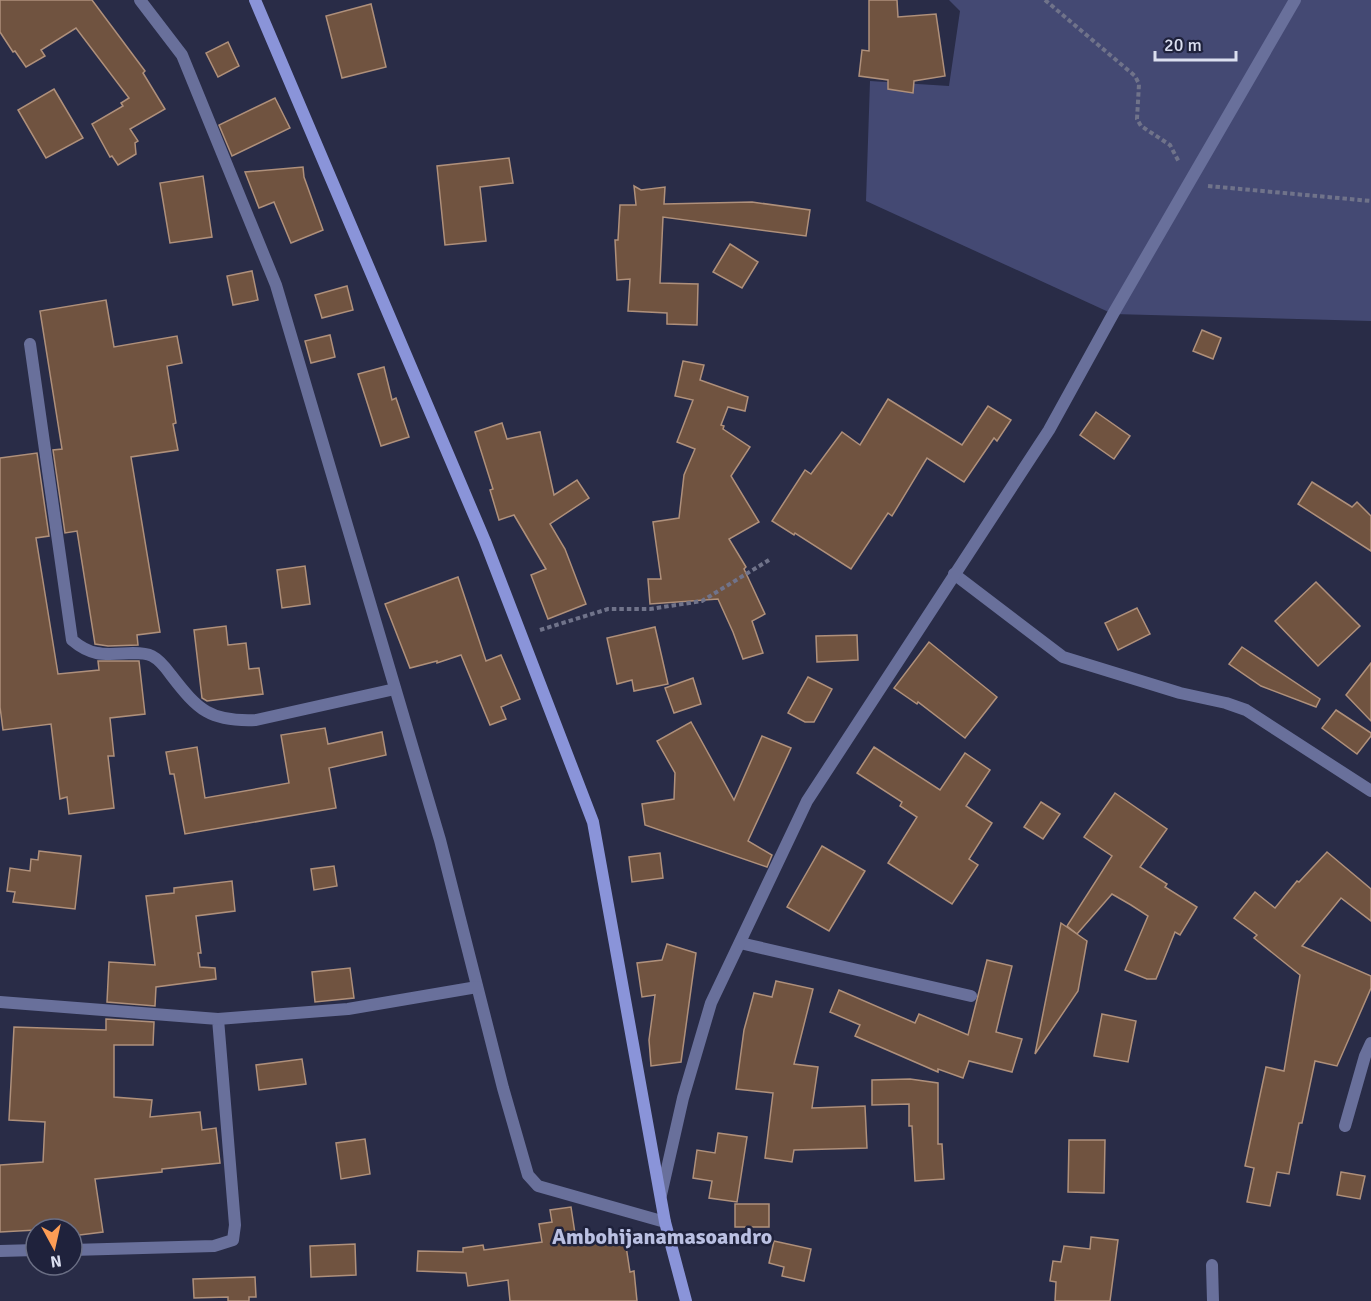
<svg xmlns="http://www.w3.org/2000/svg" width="1371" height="1301" viewBox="0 0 1371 1301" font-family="Signika,sans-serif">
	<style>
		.green { fill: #444973 }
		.building { fill: #705340; stroke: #af907b; stroke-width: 1.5 }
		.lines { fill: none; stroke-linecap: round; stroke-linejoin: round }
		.path { stroke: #70738a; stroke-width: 4; stroke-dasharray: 4.5 3; stroke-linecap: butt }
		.lane { stroke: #69709b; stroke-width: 12 }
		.street { stroke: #69709b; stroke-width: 12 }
		.secondary { stroke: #8a94d9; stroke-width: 12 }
		.labels { text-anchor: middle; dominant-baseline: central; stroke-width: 5; stroke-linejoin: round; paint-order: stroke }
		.neighbourhood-label { font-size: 22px; font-weight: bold; fill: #bac0e2; stroke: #1f223c }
	</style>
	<rect width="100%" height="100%" fill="#292c47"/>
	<polygon class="green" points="949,0 1371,0 1371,321 1113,314 866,201 870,81 949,86 960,11"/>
	<g class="building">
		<polygon points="0,0 92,0 145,71 143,73 165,109 130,129 138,141 135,143 136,154 118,165 112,156 110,157 92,124 123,106 121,103 129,98 76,28 41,50 45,56 26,67 15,51 13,52 0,32"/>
		<polygon points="869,0 897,0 898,17 936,14 945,76 914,81 913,93 888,89 888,80 859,76 862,50 869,51"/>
		<polygon points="371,4 386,67 342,78 326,16"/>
		<polygon points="228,42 239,66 218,77 206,53"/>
		<polygon points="54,89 83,138 46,158 18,110"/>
		<polygon points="275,98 290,128 232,156 219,125"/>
		<polygon points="509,158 513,183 480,187 486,241 445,245 437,166"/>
		<polygon points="303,167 304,177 323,230 291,243 274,202 259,208 245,172"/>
		<polygon points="203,176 212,237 170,243 160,183"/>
		<polygon points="634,186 641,190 665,187 664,204 752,202 810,210 806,236 663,217 660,283 698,284 697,325 667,324 667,313 628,311 630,279 617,280 615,240 618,240 620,205 636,205"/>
		<polygon points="730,244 758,262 742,288 713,272"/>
		<polygon points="252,271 258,300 233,305 227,276"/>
		<polygon points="347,286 353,310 322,318 315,295"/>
		<polygon points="106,300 114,347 177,336 182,363 167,366 176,423 173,424 178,450 131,457 160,632 137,635 138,645 108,646 95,644 77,531 65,533 53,450 62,449 40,311"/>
		<polygon points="1202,330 1221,338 1213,359 1193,351"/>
		<polygon points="330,335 335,357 311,363 305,341"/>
		<polygon points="683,361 704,365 700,380 748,397 745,411 728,407 721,425 724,426 723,429 750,447 731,476 759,522 729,539 746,567 744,569 765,614 752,621 763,653 743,659 733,632 718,599 650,604 648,579 661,579 653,522 679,518 684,475 695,449 677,442 693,400 675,396"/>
		<polygon points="384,367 392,400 396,398 409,437 381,446 358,374"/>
		<polygon points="888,399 962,445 988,406 1011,420 997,441 994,438 964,482 927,458 892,516 888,513 851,569 795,533 794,535 772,521 805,470 811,474 842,432 860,445"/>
		<polygon points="1096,412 1130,436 1114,459 1080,435"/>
		<polygon points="502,423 507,439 540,432 554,495 577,480 589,498 550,524 565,549 586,604 548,619 531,575 546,569 514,515 499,520 490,490 493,489 475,432"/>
		<polygon points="37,453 49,536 36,538 58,674 99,670 98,661 139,661 145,714 110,718 114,756 108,756 114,808 69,814 67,797 60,799 51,724 3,730 0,707 0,458"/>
		<polygon points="1312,482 1352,507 1357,502 1371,516 1371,551 1298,504"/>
		<polygon points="305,566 310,604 282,608 277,570"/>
		<polygon points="458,577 486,661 501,655 520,699 501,707 506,719 490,725 461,655 437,663 437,661 410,668 385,604"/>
		<polygon points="1316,582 1360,626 1318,666 1275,621"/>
		<polygon points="1137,608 1150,634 1118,650 1105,623"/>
		<polygon points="226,626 228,645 246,643 249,669 259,668 263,694 207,701 202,698 194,630"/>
		<polygon points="655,627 668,684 634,691 632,680 617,684 607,638"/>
		<polygon points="857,635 858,660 817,662 816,636"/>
		<polygon points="929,642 997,697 965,738 918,702 917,704 894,688"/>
		<polygon points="1242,647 1320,699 1316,707 1261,686 1229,664"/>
		<polygon points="1371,663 1371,721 1346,695"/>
		<polygon points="808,677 832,689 814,722 805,722 788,713"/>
		<polygon points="693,678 701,704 674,713 665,688"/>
		<polygon points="1336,710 1371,733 1371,736 1357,754 1322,728"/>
		<polygon points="691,722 734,800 762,736 791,748 748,841 772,855 767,867 645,825 642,804 674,799 675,773 657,741"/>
		<polygon points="325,728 328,744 382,732 386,755 329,768 336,808 185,834 174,774 170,774 166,752 197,747 205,798 289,783 281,735"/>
		<polygon points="874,747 940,790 965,753 990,770 966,806 992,823 969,859 978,865 952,904 888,863 917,817 900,806 902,802 857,773"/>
		<polygon points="1115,793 1167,829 1140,867 1167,884 1165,887 1197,907 1180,935 1175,932 1156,979 1147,979 1125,970 1148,916 1131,905 1112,894 1077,934 1067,926 1112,856 1084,837"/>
		<polygon points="1041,802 1060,814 1043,839 1024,827"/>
		<polygon points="822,846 865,871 829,931 787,907"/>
		<polygon points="39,851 81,856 75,909 13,902 15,892 7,891 10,868 30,871 31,859 38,860"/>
		<polygon points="1327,852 1371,889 1371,921 1341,898 1302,946 1371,976 1371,988 1337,1066 1315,1061 1302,1123 1299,1123 1289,1174 1277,1172 1270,1206 1247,1202 1254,1168 1245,1166 1266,1067 1284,1071 1300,975 1254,938 1257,935 1234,918 1255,892 1275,908 1297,881 1299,882"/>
		<polygon points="660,853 663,878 632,882 629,857"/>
		<polygon points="334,866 337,886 314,890 311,869"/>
		<polygon points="232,881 235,911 196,916 201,953 198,953 200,967 215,968 216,979 156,987 155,1006 107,1002 109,962 155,965 146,896 174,893 174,888"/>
		<polygon points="1061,923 1087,941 1078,991 1035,1054"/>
		<polygon points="667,944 696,953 681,1062 651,1066 649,1040 655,995 642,997 637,963 662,960"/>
		<polygon points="987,960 1012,966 996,1032 1022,1039 1012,1072 969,1061 963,1078 938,1069 938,1072 855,1036 860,1025 830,1012 839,990 915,1023 919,1014 968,1035"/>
		<polygon points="350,968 354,998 315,1002 312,972"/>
		<polygon points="776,981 813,989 794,1064 818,1067 812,1108 865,1106 867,1148 794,1150 792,1162 765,1158 773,1093 736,1089 744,1030 754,993 772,997"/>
		<polygon points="1102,1014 1136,1021 1128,1062 1094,1056"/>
		<polygon points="106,1019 154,1022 153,1045 114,1045 114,1097 152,1100 150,1117 200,1112 202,1130 216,1128 220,1163 162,1169 162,1172 95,1179 103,1232 72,1236 72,1228 0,1232 0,1165 43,1162 45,1122 9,1120 14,1027 106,1030"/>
		<polygon points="302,1059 306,1084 259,1090 256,1065"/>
		<polygon points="910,1079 938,1083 938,1144 942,1144 944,1179 915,1181 912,1126 909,1126 909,1104 872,1105 872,1080"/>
		<polygon points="718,1133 747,1137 737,1202 709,1198 712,1181 693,1178 697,1150 715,1153"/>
		<polygon points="365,1139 370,1174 341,1179 336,1143"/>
		<polygon points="1069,1140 1105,1140 1104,1193 1068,1192"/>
		<polygon points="1341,1172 1365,1176 1360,1199 1337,1195"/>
		<rect x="735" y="1204" width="34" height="23"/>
		<polygon points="571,1207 576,1240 624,1233 630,1272 634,1271 637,1301 510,1301 508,1280 468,1286 466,1273 417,1271 418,1251 463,1252 463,1248 483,1245 484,1250 542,1242 539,1224 552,1222 550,1210"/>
		<polygon points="1091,1237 1118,1240 1110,1301 1055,1301 1056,1282 1050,1281 1053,1261 1061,1262 1064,1246 1090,1249"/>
		<polygon points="774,1241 811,1249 804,1281 782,1276 784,1267 769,1263"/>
		<polygon points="355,1244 356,1275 311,1277 310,1246"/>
		<polygon points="255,1277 256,1297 249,1297 249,1301 228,1301 228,1297 194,1298 193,1279"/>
	</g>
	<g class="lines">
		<g class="path">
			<polyline points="1045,0 1135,76 1139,84 1137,119 1141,126 1170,145 1179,162"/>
			<polyline points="1208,186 1371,201"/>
			<polyline points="540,630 608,609 650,609 702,601 769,560"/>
		</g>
		<path class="lane" d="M30 344 72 640C93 658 107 654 133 653 139 653 146 653 152 656 160 660 166 668 171 675 198 710 210 722 256 720L395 689"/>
		<g class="street">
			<polyline points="140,0 182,55 276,285 440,840 503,1088 528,1175 538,1186 665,1222"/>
			<polyline points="954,574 1063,657 1180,693 1226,703 1246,710 1371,791"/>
			<polyline points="740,943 971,996"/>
			<polyline points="0,1002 218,1019 235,1225 233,1240 214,1246 72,1250"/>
			<polyline points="218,1019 348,1009 477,987"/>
			<polyline points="1345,1126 1365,1056 1371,1043"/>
			<polyline points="661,1195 683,1098 711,1003 807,801 1049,430 1113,314 1295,0"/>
			<polyline points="0,1251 36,1250"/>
			<polyline points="1212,1265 1213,1301"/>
		</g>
		<polyline class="secondary" points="255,0 485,541 593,822 665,1222 686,1301"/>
	</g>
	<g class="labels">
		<g class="neighbourhood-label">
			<text x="662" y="1236">Ambohijanamasoandro</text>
		</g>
	</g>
	<g transform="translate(54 1247) rotate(172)"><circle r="28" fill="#1f223c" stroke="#6a6e84" stroke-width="1.5"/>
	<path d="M0-4.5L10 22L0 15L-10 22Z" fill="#fd9d55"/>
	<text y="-9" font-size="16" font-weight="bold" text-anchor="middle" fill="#dbdff0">N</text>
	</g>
	<path d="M1155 51v9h81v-9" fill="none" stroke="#dbdff0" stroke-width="3"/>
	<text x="1164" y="51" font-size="18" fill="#dbdff0" stroke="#1f223c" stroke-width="4.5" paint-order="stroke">20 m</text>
</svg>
